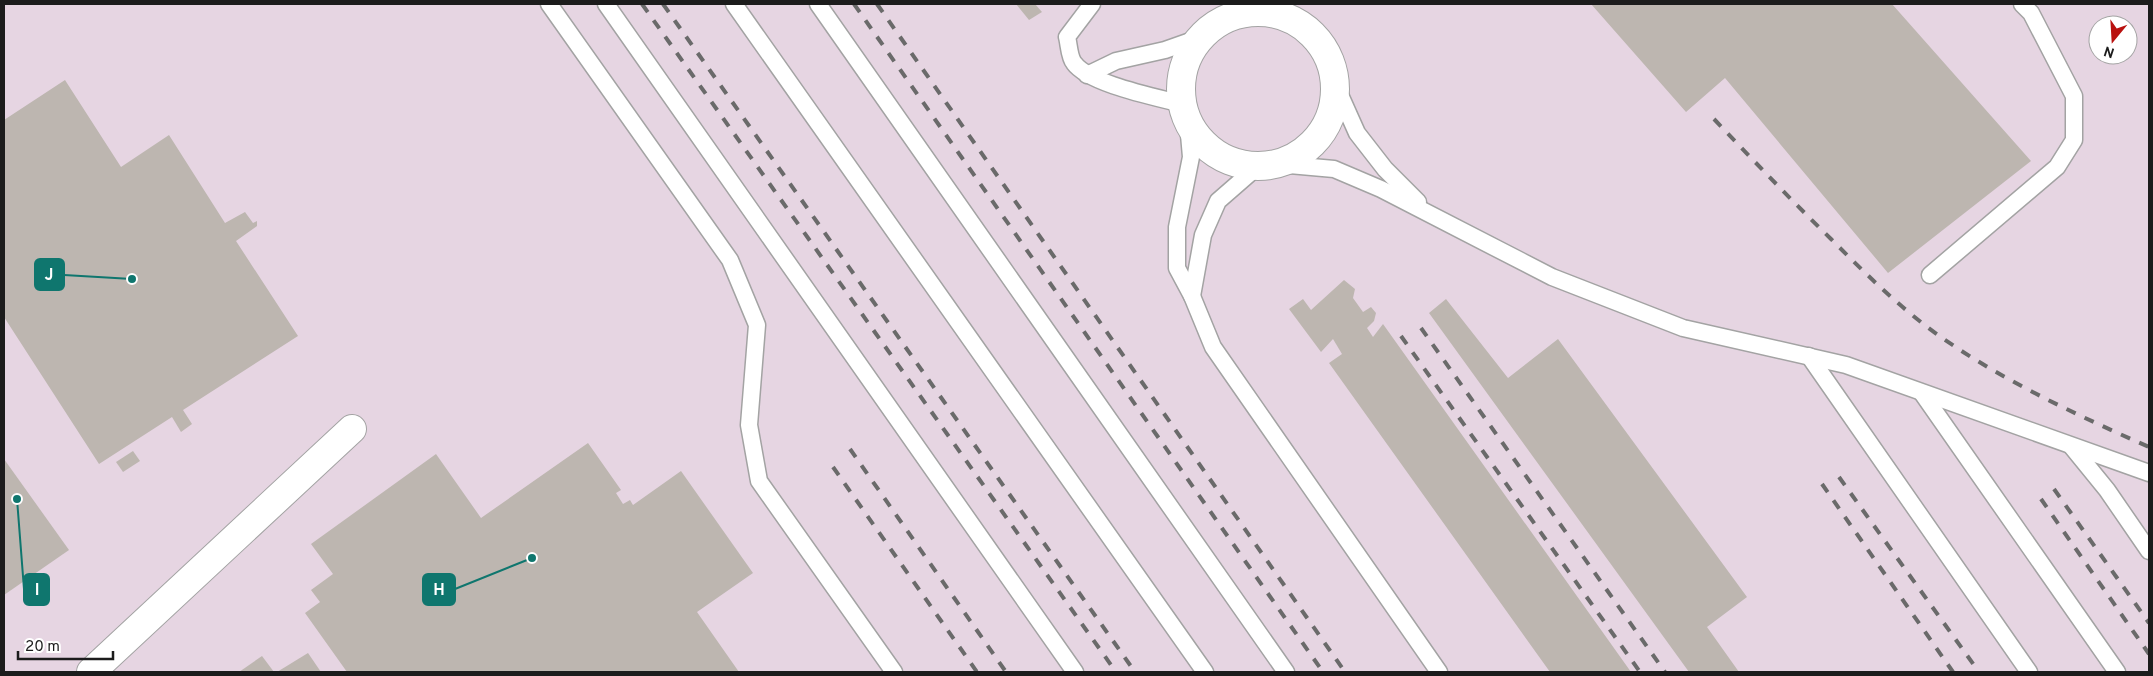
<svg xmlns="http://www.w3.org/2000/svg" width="2153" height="676" viewBox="0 0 2153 676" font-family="Overpass,sans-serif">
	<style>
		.industrial { fill: #e6d5e2; fill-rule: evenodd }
		.building { fill: #bdb6b0 }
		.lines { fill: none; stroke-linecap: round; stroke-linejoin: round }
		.service-casing { stroke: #a3a3a3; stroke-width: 19 }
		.minor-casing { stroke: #a3a3a3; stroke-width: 30 }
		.service { stroke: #fff; stroke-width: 16 }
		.minor { stroke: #fff; stroke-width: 28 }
		.rail { stroke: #6a6a6a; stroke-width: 4; stroke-dasharray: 10 10; stroke-linecap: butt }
		.leader { fill: none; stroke: #0f766e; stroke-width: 2 }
		.callout-dot { fill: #0f766e; stroke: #fff; stroke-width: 2 }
		.callout { fill: #0f766e; stroke: #0f766e; stroke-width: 2 }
		.callout-label { font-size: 16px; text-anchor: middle; font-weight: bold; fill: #fff }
	</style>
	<rect width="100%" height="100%" fill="#edeae3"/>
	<path class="industrial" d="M4 4H2149V672H4ZM2098 25H2128V55H2098Z"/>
	<g class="building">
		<polygon points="1016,4 1035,4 1042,12 1029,20"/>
		<polygon points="1591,4 1892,4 2031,161 1888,273 1725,78 1686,112"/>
		<polygon points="65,80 121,167 169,135 225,223 245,212 253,223 257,221 257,226 236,241 298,336 183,410 192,424 181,432 172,417 99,464 4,317 4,120"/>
		<polygon points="1344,280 1355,289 1353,298 1363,312 1371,307 1376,313 1374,321 1367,328 1373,337 1383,324 1631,672 1550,672 1329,363 1342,354 1333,339 1321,352 1289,309 1303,299 1311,310"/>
		<polygon points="1446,299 1508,378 1558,339 1747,597 1707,627 1739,672 1689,672 1429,313"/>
		<polygon points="588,443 621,490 616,493 623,504 630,500 633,505 681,471 753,573 697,612 739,672 347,672 305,613 320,602 311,590 333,574 311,544 436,454 481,518"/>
		<polygon points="133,451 140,461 123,472 116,462"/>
		<polygon points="4,459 69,550 4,595"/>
		<polygon points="308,653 321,672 277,672"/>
		<polygon points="262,656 274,672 239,672"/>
	</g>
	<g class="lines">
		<defs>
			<g id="service">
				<polyline points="549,4 730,260 757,325 749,425 759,481 894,672"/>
				<polyline points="606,4 1075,672"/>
				<polyline points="734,4 1205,672"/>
				<polyline points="818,4 1286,672"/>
				<path d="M1092 4 1067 37C1069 44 1069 57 1074 63 1089 84 1156 97 1182 104"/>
				<polyline points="1087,75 1116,61 1165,50 1199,38"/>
				<polyline points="1336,86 1357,133 1385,169 1418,202"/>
				<polyline points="1188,123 1191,157 1177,227 1177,268 1192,296 1213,347 1439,672"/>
				<polyline points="1278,164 1334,169 1381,189 1552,277 1683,328 1846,365 2149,473"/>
				<polyline points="1930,275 2057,167 2074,140 2074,96 2031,13 2022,4"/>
				<polyline points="1192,296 1203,235 1218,201 1257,167"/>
				<polyline points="1809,356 2029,672"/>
				<polyline points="1922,393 2117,672"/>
				<polyline points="2072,447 2107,490 2149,551"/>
			</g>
			<g id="minor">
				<circle cx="1258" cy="89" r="77"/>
				<polyline points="91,672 352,429"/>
			</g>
		</defs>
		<use href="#service" class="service-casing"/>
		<use href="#minor" class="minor-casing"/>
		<use href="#service" class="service"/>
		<use href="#minor" class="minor"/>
		<g class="rail">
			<polyline points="642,4 1116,672"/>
			<polyline points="663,4 1135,672"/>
			<polyline points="854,4 1323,672"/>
			<polyline points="877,4 1345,672"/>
			<path d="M1714 119C1753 160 1791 200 1831 239 1865 273 1899 307 1938 335 2003 381 2077 415 2149 447"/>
			<polyline points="1421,328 1665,672"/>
			<polyline points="1401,336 1640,672"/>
			<polyline points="850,449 1006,672"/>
			<polyline points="833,467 977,672"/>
			<polyline points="1839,477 1979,672"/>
			<polyline points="1822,484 1953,672"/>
			<polyline points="2054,489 2149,623"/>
			<polyline points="2041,499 2149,654"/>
		</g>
	</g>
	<path class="leader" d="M132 279L64 275M532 558L455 589M17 499L24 589"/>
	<g class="callout-dot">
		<circle cx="132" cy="279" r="5"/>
		<circle cx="532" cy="558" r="5"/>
		<circle cx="17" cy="499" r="5"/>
	</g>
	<g class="callout">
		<rect x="35" y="259" width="29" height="31" rx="5"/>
		<rect x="423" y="574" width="32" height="31" rx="5"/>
		<rect x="24" y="574" width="25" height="31" rx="5"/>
	</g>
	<g class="callout-label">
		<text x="49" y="280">J</text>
		<text x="439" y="595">H</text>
		<text x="37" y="595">I</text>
	</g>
	<rect width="2153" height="676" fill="none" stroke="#1c1c1c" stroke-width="10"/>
	<g transform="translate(2113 40) rotate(198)"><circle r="24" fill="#ffffff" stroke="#a4a4a4"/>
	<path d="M0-4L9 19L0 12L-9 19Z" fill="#b9110f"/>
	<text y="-8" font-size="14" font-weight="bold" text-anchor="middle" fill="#1c1c1c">N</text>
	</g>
	<path d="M18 651v8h95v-8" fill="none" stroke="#1c1c1c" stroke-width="2.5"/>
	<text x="25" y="651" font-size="15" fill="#1c1c1c" stroke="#ffffff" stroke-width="4" paint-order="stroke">20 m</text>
</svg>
